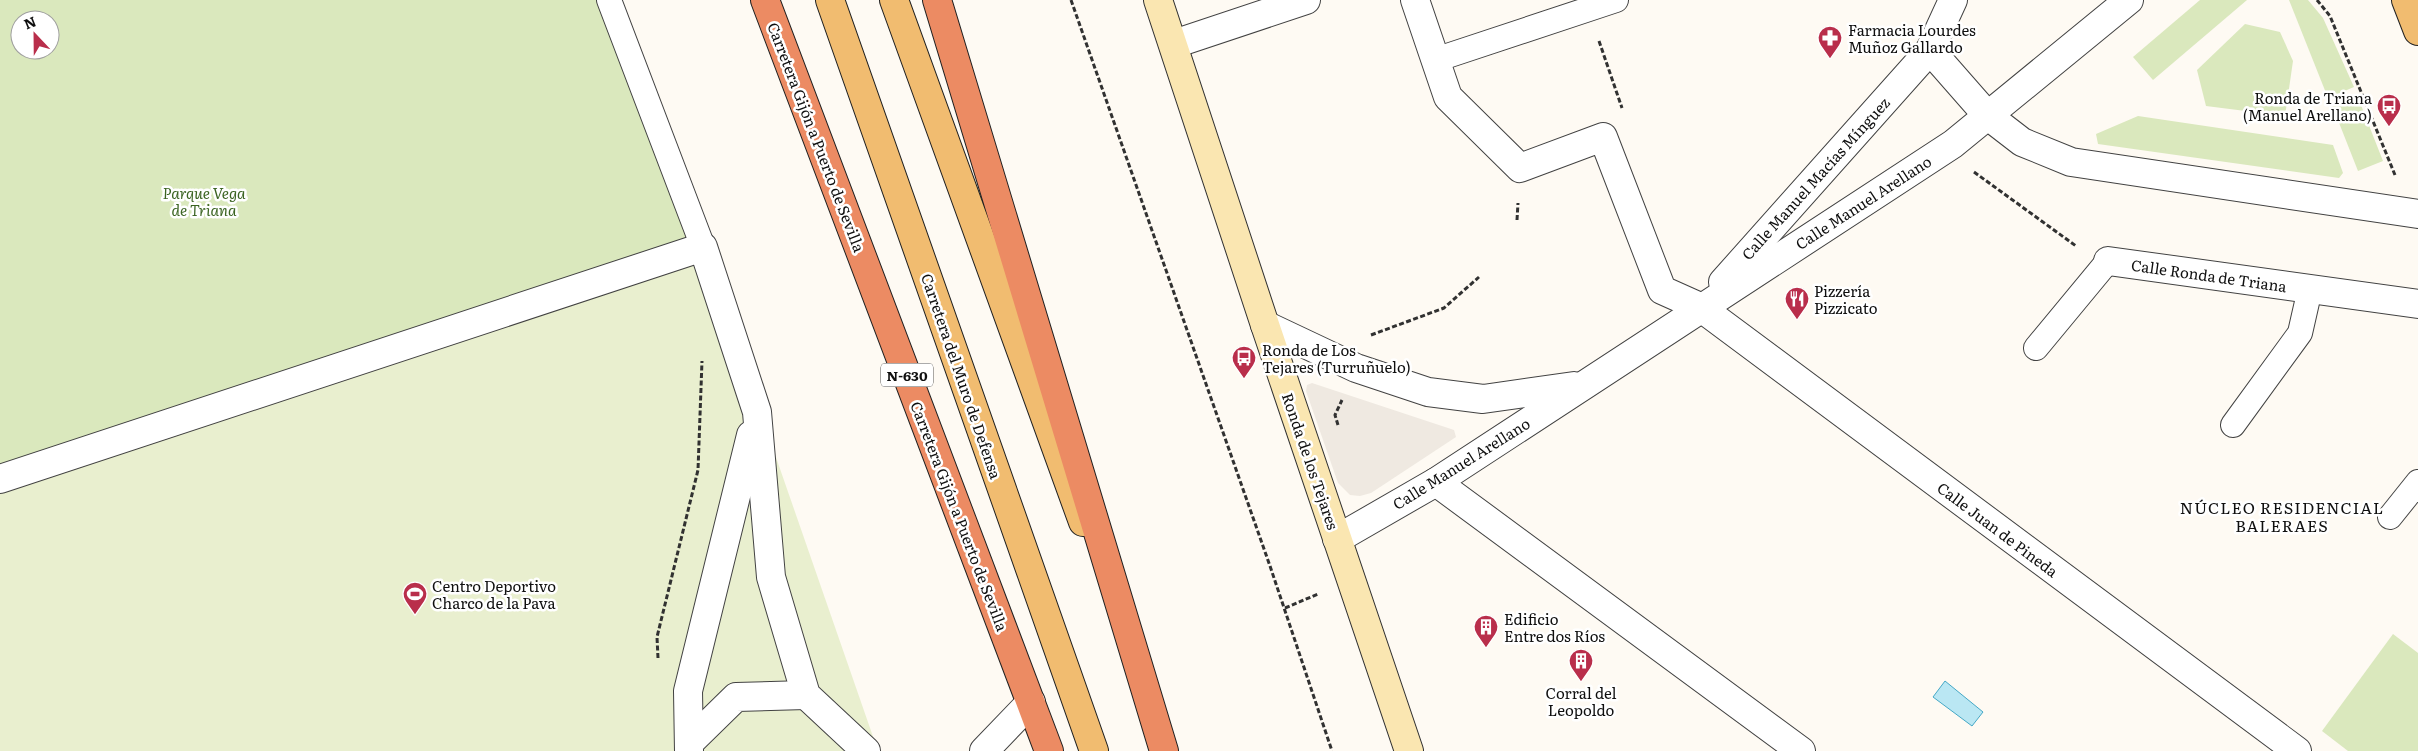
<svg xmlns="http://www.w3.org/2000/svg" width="2418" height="751" viewBox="0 0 2418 751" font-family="Literata,serif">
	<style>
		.green { fill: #dae8bd; fill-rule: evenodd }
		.pitch { fill: #e9efcf }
		.plaza { fill: #efe9e1 }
		.water { fill: #bae7f3; stroke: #45a8c6 }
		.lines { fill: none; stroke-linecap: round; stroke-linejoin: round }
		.lane-casing { stroke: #424242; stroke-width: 26 }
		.street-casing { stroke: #424242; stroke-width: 30 }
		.secondary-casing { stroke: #313131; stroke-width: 30 }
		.primary-casing { stroke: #202020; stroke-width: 30 }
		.highway-casing { stroke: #202020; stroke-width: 30 }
		.path { stroke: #313131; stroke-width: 3; stroke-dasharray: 5 2.5; stroke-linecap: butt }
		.lane { stroke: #fff; stroke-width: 24 }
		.street { stroke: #fff; stroke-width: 28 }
		.secondary { stroke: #fae6b1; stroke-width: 28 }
		.primary { stroke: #f1bc70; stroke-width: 28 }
		.highway { stroke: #ec8b63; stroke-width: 28 }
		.labels { text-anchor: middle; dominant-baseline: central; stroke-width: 5; stroke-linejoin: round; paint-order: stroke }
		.shield { fill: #fff; stroke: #575757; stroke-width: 1 }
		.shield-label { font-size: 14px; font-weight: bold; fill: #0f0f0f }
		.poi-label { font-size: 15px; fill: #0f0f0f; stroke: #fff; text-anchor: start }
		.street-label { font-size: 15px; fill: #0f0f0f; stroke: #fff }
		.park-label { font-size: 15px; font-style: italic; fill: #3b6422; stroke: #fff }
		.neighbourhood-label { font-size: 16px; letter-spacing: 1px; fill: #0f0f0f; stroke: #fff }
	</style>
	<rect width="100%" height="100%" fill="#fefaf3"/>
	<g class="green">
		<path d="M0 0H622L703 247 0 479ZM20 20H50V50H20Z"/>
		<polygon points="2200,0 2247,0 2153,80 2133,57"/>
		<polygon points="2289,0 2308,0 2323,18 2354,87 2328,98"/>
		<polygon points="2245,24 2280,32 2293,61 2285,116 2206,106 2197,70"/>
		<polygon points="2357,95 2383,161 2358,171 2332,105"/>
		<polygon points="2138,116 2333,145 2343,173 2339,178 2098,144 2096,134"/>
		<polygon points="2393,634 2418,653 2418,751 2348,751 2322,731"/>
	</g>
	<polygon class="pitch" points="703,247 878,751 0,751 0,479"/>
	<polygon class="plaza" points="1312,383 1454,430 1456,437 1371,493 1360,496 1350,495 1338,483 1306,391 1307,385"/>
	<polygon class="water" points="1945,681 1983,712 1972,726 1933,697"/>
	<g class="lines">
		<defs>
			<g id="lane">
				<polyline points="609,0 703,247"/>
				<polyline points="1435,60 1616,0"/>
				<polyline points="2036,348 2108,261"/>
				<polyline points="2233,425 2300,333 2310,289"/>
				<polyline points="2390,517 2418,482"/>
			</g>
			<g id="street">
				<polyline points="1415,0 1448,97 1520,168 1603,137 1662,290 1700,307 2297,751"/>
				<polyline points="1174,44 1306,0"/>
				<polyline points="1930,50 1987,115 2022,142 2071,162 2418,214"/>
				<polyline points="2108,261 2418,304"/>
				<polyline points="1723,282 1930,50 1953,0"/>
				<polyline points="1265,325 1356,368 1428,392 1483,399 1574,386"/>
				<polyline points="0,479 703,247 757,412 771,577 806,695 866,751"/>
				<polyline points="1436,482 1801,751"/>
				<polyline points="1337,539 1436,482 1953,144 2129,0"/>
				<polyline points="689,743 736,697 806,695"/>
				<polyline points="689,751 688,691 751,435"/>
				<polyline points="984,751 1031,702"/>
			</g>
			<polyline id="secondary" points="1158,0 1265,325 1409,751"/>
			<g id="primary">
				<polyline points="830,0 1094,751"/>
				<polyline points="894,0 1083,522"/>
				<polyline points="2406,0 2418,31"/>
			</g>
			<g id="highway">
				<polyline points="765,0 1049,751"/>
				<polyline points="937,0 1164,751"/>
			</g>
		</defs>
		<use href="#lane" class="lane-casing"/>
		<use href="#street" class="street-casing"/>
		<use href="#secondary" class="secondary-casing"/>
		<use href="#primary" class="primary-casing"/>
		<use href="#highway" class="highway-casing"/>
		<g class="path">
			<polyline points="1071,0 1270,566 1332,751"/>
			<polyline points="2317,0 2330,16 2395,175"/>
			<polyline points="1599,41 1622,108"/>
			<polyline points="1974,172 2076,246"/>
			<polyline points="1517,220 1518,203"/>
			<polyline points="1371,335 1444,308 1479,277"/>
			<polyline points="1338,425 1335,415 1342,400"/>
			<polyline points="1285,608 1318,594"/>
			<polyline points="658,658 657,637 698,470 702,361"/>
		</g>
		<use href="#lane" class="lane"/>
		<use href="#street" class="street"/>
		<use href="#secondary" class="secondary"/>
		<use href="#primary" class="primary"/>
		<use href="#highway" class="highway"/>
	</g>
	<defs>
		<symbol id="pharmacy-pin" viewBox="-11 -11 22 30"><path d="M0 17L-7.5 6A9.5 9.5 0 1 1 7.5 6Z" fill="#b92e4b" stroke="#fff"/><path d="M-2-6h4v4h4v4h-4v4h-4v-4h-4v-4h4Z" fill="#fff"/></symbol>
		<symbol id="bus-pin" viewBox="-11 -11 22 30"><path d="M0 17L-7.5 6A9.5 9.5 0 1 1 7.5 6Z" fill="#b92e4b" stroke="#fff"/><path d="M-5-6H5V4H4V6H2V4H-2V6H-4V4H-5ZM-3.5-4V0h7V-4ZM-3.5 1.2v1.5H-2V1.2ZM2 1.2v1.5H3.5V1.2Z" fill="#fff"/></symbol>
		<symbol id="restaurant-pin" viewBox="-11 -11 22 30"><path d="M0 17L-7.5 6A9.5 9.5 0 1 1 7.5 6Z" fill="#b92e4b" stroke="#fff"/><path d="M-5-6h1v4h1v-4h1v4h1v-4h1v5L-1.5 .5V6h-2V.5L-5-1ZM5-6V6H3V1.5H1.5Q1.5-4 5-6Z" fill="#fff"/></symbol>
		<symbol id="stadium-pin" viewBox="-11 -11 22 30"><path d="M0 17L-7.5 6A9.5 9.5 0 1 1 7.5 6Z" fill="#b92e4b" stroke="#fff"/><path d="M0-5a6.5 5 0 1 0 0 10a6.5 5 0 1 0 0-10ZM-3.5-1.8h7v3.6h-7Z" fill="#fff"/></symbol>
		<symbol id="building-pin" viewBox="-11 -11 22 30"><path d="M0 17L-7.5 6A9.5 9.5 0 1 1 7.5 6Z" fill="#b92e4b" stroke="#fff"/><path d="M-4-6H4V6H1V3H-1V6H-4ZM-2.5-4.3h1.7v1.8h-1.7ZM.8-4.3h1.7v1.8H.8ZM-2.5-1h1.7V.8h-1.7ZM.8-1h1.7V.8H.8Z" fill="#fff"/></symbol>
	</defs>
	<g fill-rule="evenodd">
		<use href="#pharmacy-pin" x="1816" y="24" width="28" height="38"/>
		<use href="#bus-pin" x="2375" y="92" width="28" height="38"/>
		<use href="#restaurant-pin" x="1783" y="285" width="28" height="38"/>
		<use href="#bus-pin" x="1230" y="344" width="28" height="38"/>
		<use href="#stadium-pin" x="401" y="580" width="28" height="38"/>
		<use href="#building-pin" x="1472" y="613" width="28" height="38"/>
		<use href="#building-pin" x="1567" y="647" width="28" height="38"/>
	</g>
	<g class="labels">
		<rect class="shield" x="881" y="363.5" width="52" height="23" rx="4"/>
		<g class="shield-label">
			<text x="907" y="375">N-630</text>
		</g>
		<g class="poi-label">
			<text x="1848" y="29">Farmacia Lourdes<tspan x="1848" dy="17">Muñoz Gallardo</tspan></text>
			<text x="2372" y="97" text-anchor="end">Ronda de Triana<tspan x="2372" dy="17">(Manuel Arellano)</tspan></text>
			<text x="1814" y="290">Pizzería<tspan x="1814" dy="17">Pizzicato</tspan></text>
			<text x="1262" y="349">Ronda de Los<tspan x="1262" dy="17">Tejares (Turruñuelo)</tspan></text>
			<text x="432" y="585">Centro Deportivo<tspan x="432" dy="17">Charco de la Pava</tspan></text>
			<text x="1504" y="618">Edificio<tspan x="1504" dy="17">Entre dos Ríos</tspan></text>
			<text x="1581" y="692" text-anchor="middle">Corral del<tspan x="1581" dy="17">Leopoldo</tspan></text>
		</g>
		<g class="street-label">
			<text transform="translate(817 137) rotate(69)">Carretera Gijón a Puerto de Sevilla</text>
			<text transform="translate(1815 178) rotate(-48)">Calle Manuel Macías Mínguez</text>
			<text transform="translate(1863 202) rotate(-33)">Calle Manuel Arellano</text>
			<text transform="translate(2209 275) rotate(8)">Calle Ronda de Triana</text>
			<text transform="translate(962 376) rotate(71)">Carretera del Muro de Defensa</text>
			<text transform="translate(1311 461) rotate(71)">Ronda de los Tejares</text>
			<text transform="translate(1461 463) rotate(-32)">Calle Manuel Arellano</text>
			<text transform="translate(960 516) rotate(69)">Carretera Gijón a Puerto de Sevilla</text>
			<text transform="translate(1998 529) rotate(37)">Calle Juan de Pineda</text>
		</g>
		<g class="park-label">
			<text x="204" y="192">Parque Vega<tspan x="204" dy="17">de Triana</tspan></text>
		</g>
		<g class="neighbourhood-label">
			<text x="2282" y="507">NÚCLEO RESIDENCIAL<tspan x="2282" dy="18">BALERAES</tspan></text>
		</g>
	</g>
	<g transform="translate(35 35) rotate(338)"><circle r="24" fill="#ffffff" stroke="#9f9f9f"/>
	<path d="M0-4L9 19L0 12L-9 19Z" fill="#b92e4b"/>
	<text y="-8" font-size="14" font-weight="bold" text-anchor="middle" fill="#0f0f0f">N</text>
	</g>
</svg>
